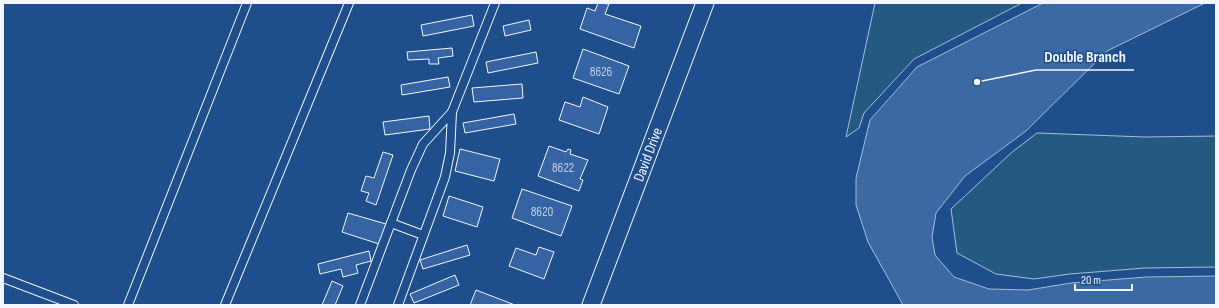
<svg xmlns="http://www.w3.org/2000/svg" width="1219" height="308" viewBox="0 0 1219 308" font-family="'Sofia Sans Condensed',sans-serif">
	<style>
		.green { fill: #245a82; stroke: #a8bbd7 }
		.water { fill: #3b69a3; stroke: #a8bbd7 }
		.building { fill: #3563a3; stroke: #f2f6ff }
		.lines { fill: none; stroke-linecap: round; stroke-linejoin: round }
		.service-casing { stroke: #f2f6ff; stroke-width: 10 }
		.minor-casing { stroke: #f2f6ff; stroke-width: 19 }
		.service { stroke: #1f4e8c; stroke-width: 8 }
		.minor { stroke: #1f4e8c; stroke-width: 17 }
		.labels { text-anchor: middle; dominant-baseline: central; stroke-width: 3; stroke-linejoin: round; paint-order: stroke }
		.number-label { font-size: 13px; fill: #c3d1e8 }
		.street-label { font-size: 15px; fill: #f2f6ff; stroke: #1f4e8c }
		.leader { fill: none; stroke: #f2f6ff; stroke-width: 1.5 }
		.callout-dot { fill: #f2f6ff; stroke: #1f4e8c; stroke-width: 1.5 }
		.callout-label { font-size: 16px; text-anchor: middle; font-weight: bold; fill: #f2f6ff; stroke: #1f4e8c; stroke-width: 3; stroke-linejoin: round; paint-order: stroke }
	</style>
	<rect width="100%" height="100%" fill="#1f4e8c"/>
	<g class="green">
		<polygon points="875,3 1022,3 914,59 864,113 859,128 846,137"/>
		<polygon points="1037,133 1145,137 1216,136 1216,267 1145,268 1070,274 1034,279 996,274 957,253 951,209 1011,153"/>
	</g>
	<polygon class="water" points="1043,3 1205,3 1107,51 1026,131 965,176 936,213 932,237 935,255 954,277 989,289 1028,290 1071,283 1146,277 1216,276 1216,305 903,305 868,242 856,205 856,178 870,120 917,67"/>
	<g class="building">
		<polygon points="598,3 609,4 605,14 641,26 634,48 580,29 587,8 595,11"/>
		<polygon points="472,15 474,26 423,36 421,25"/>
		<polygon points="529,20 531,30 505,36 503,26"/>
		<polygon points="452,48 453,56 438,58 439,64 429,64 429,59 408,60 407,52"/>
		<polygon points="583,49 629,66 619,94 573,78"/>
		<polygon points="536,52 538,63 488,73 486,62"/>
		<polygon points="448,77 450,87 402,95 401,85"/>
		<polygon points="522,84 523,98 474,102 472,88"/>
		<polygon points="583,97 608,107 599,134 559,120 565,102 580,107"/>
		<polygon points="514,114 516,124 465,133 463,123"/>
		<polygon points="429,116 430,129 385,135 383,122"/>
		<polygon points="549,146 566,152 568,149 571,150 570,154 588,160 580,179 583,180 579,191 538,176"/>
		<polygon points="460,149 500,159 494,181 455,171"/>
		<polygon points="383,152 393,155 376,205 366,201 369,193 361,191 366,176 374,178"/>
		<polygon points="522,189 572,206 561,236 512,218"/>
		<polygon points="449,196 483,207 477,227 443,216"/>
		<polygon points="348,213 386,224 379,244 342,232"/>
		<polygon points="467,245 470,255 423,269 420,260"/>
		<polygon points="539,247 554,252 544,279 509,266 516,248 536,255"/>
		<polygon points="369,251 371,261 356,265 358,273 343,277 341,269 320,274 318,264"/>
		<polygon points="455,275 459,285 414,303 410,294"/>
		<polygon points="332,281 343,286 335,305 322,305"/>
		<polygon points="476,290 515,305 470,305"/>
	</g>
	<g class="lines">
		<defs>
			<g id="service">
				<polyline points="452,112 495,3"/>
				<polyline points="391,223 423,235"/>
				<polyline points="3,278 74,305"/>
				<polyline points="128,305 247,3"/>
				<polyline points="225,305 349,3"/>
				<polyline points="360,305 411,170 423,144 452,112 450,153 445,177 398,305"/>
			</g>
			<g id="minor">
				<path id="s1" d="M591 305 705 3"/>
			</g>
		</defs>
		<use href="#service" class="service-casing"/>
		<use href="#minor" class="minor-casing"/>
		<use href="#service" class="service"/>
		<use href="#minor" class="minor"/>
	</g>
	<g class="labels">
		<g class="number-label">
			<text x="601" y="72">8626</text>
			<text x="563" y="168">8622</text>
			<text x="542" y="212">8620</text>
		</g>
		<g class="street-label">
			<text stroke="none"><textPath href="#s1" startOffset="161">David Drive</textPath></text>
		</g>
	</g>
	<path class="leader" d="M977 82L1036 70H1134"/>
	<circle class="callout-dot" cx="977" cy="82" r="4"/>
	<g class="callout-label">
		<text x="1085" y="62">Double Branch</text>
	</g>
	<rect width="1219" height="308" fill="none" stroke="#f2f6ff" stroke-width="8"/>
	<path d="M1075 284v6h57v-6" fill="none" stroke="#f2f6ff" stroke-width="2"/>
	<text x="1081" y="284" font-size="12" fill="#f2f6ff" stroke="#1f4e8c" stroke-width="3" paint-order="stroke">20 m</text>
</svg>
